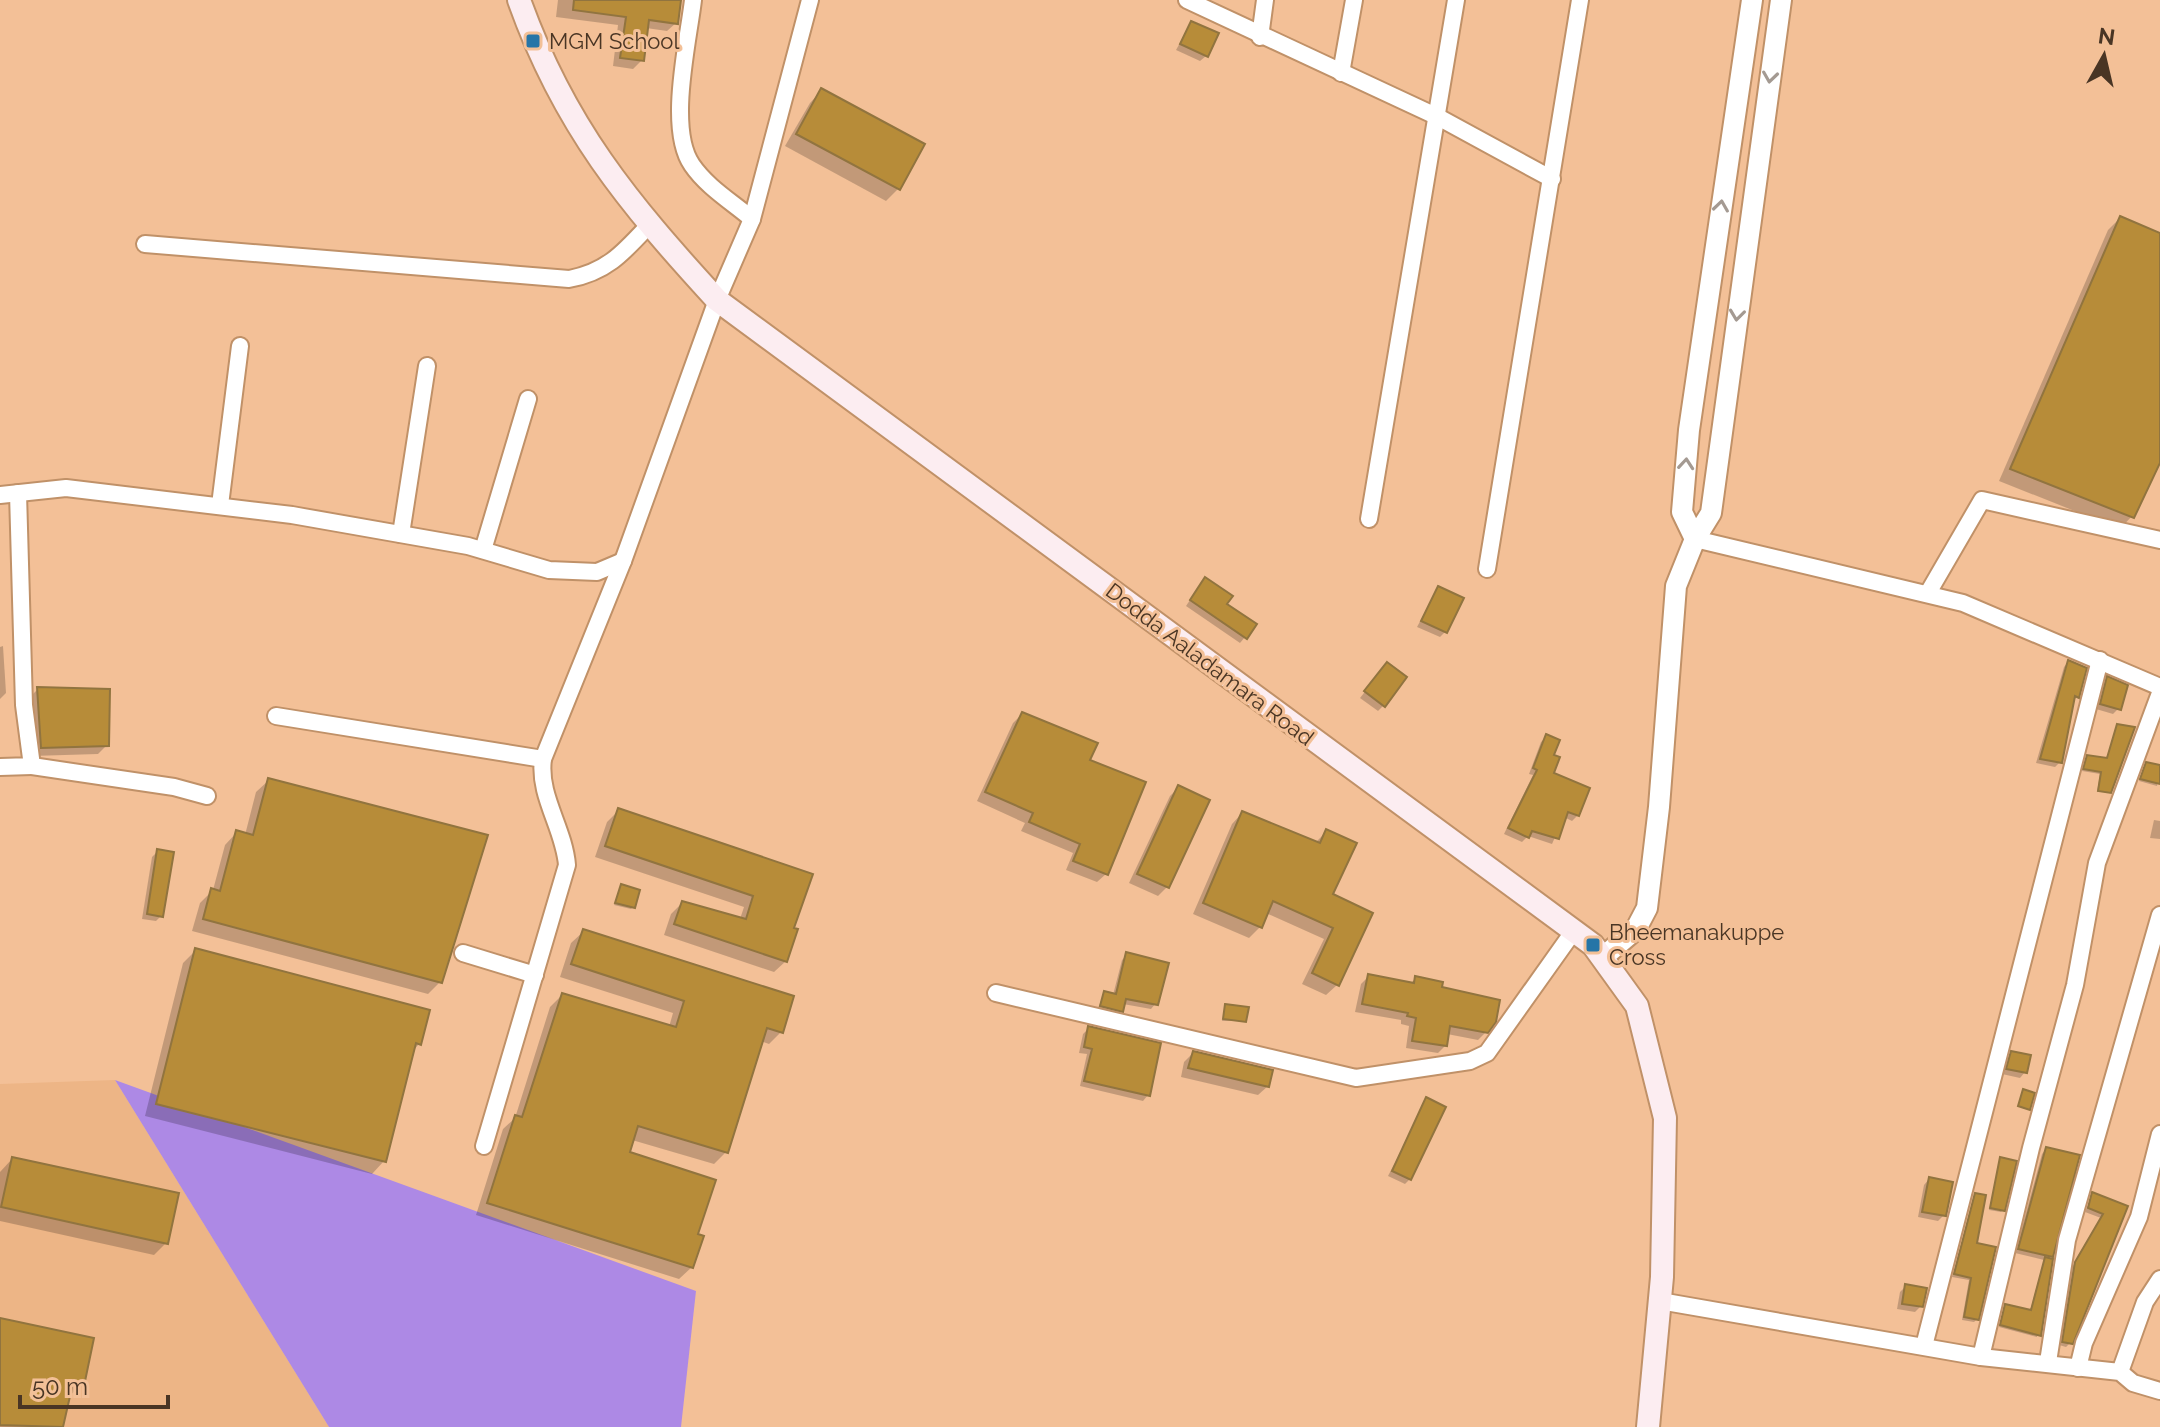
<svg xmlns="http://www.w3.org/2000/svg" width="2160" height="1427" viewBox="0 0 2160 1427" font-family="Raleway,sans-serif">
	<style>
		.built { fill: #edb586 }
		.green { fill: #ad89e5 }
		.shadow { fill: #0003 }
		.building { fill: #b78c39; stroke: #91743f; stroke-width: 2 }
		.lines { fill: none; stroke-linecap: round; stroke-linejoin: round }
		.minor-casing { stroke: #c09168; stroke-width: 20 }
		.tertiary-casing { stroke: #c09168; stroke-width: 24 }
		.secondary-casing { stroke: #c09168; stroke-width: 26 }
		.minor { stroke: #fff; stroke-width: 16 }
		.tertiary { stroke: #fff; stroke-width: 20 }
		.secondary { stroke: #fcedf1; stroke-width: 22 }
		.oneway { stroke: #a49a92 }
		.poi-dot { fill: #2675a7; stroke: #f3c097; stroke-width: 3 }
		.labels { text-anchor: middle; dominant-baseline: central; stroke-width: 6; stroke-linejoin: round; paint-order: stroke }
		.poi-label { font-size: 22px; fill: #493524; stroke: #f3c097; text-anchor: start }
		.street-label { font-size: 22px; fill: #493524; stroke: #f3c097 }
	</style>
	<rect width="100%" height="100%" fill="#f3c097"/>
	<polygon class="built" points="115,1080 329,1427 0,1427 0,1084"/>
	<polygon class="green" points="115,1080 696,1291 681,1427 329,1427"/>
	<g class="shadow">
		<polygon points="558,0 679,0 676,23 667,31 646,28 642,60 633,69 613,66 618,25 556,17"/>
		<polygon points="1191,23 1206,56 1200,61 1176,50"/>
		<polygon points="822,90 922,145 898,189 886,201 785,146 810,103"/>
		<polygon points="2120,218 2160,235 2160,456 2132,516 2120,529 1999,481 2108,230"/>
		<polygon points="1200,585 1225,605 1245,637 1240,643 1186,606"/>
		<polygon points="1438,588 1445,632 1440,637 1417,627"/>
		<polygon points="3,646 6,693 0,699 0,647"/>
		<polygon points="2068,662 2077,697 2071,702 2060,762 2055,767 2036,763 2064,667"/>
		<polygon points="1382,670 1383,706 1378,711 1360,698"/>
		<polygon points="2108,679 2119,708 2113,714 2096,709 2102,684"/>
		<polygon points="38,689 107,745 98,754 32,756 29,698"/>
		<polygon points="1022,714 1087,761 1106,874 1097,882 1066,870 1073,853 1021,831 1025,823 977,801 1013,723"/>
		<polygon points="2118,726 2109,792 2097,792 2100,774 2082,771 2085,759 2106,760"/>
		<polygon points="1547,736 1551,774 1578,815 1572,821 1564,817 1552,844 1528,836 1522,842 1504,834 1533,775 1529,774 1541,742"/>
		<polygon points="2144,767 2160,767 2157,786 2139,781"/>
		<polygon points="269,780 440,982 428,994 192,931 200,903 213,890 225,845 237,832 245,835 256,792"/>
		<polygon points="1178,788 1208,801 1167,887 1158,896 1129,883 1170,796"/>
		<polygon points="619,810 810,875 792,929 786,961 774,972 664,935 671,914 682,903 740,919 744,907 595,857 607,822"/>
		<polygon points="1242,813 1315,843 1326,832 1337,985 1326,995 1302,984 1324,939 1266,913 1260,927 1249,938 1193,914 1232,824"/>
		<polygon points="2154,820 2160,821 2160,839 2150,838"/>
		<polygon points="158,851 161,916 156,921 142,919 152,857"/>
		<polygon points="621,886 633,907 631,909 614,905"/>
		<polygon points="584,931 781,1032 769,1044 761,1041 726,1152 714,1164 632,1140 627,1153 696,1236 692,1267 679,1279 476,1215 503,1129 515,1118 550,1007 562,995 669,1027 673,1013 560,977 571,943"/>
		<polygon points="196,950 419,1044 412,1052 384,1161 372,1174 145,1116 183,963"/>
		<polygon points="1127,955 1156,1003 1151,1009 1123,1004 1116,1016 1097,1011 1104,993 1113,995 1122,960"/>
		<polygon points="1369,976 1410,984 1416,978 1439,989 1486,1032 1478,1040 1447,1034 1446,1045 1438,1053 1406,1048 1409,1026 1401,1024 1401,1020 1355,1012 1361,984"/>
		<polygon points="1226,1006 1245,1021 1222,1021"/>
		<polygon points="1089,1028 1148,1095 1143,1101 1080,1086 1087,1054 1079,1053 1083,1034"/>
		<polygon points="1193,1053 1268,1086 1258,1095 1181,1077 1184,1062"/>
		<polygon points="2012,1053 2025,1072 2020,1078 2002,1074 2006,1059"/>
		<polygon points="1427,1100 1410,1179 1405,1184 1388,1176"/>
		<polygon points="2046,1149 2051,1256 2048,1260 2037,1337 1999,1327 2006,1306 2030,1311 2044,1260 2015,1253 2042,1154"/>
		<polygon points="12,1159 166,1243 154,1255 0,1221 0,1172"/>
		<polygon points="2001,1160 2003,1210 2001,1212 1989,1210"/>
		<polygon points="1929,1179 1944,1215 1938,1221 1918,1217 1924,1185"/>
		<polygon points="2093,1194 2126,1207 2071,1342 2066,1347 2059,1345 2071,1269 2101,1218 2085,1212"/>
		<polygon points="1975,1195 1977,1319 1974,1322 1962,1320 1969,1280 1952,1277"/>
		<polygon points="1906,1286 1921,1306 1915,1312 1897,1309 1900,1292"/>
		<polygon points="0,1320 82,1385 68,1397 61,1427 0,1427"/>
	</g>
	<g class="building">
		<polygon points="574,0 681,0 678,24 649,20 644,61 620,58 626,17 573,10"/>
		<polygon points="1191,21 1219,33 1208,57 1180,44"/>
		<polygon points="821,88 925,144 900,190 796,134"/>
		<polygon points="2120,216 2160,233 2160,463 2134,518 2010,469"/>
		<polygon points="1205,577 1233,596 1227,604 1257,624 1247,639 1190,600"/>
		<polygon points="1438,586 1464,598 1447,633 1421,621"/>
		<polygon points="2068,660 2087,668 2079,698 2075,696 2062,763 2040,759"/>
		<polygon points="1387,662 1407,677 1385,707 1364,691"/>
		<polygon points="2107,676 2128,685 2121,710 2100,704"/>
		<polygon points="37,687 110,689 109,746 41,748"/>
		<polygon points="1022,712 1098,743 1090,760 1146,782 1108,875 1073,861 1080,844 1029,822 1033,813 985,792"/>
		<polygon points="2117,724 2135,727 2111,793 2098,791 2101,772 2083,769 2087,755 2107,758"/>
		<polygon points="1546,734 1560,740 1554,755 1560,757 1554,773 1590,788 1579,816 1568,812 1559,839 1532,831 1529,838 1508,828 1537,770 1533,768"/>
		<polygon points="2146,762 2160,765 2160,784 2140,779"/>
		<polygon points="268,778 488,835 442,983 203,919 211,888 220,891 236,830 253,835"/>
		<polygon points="1178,785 1210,800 1169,888 1137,874"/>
		<polygon points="618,808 813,874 794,928 798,929 787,962 674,924 682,901 746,919 753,896 605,846"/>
		<polygon points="1242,811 1320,843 1326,829 1357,843 1333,894 1373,913 1339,986 1312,973 1333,928 1273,901 1262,928 1203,903"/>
		<polygon points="157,849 174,852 163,917 147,914"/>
		<polygon points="621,884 640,890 635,908 615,903"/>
		<polygon points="583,929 794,996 783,1033 767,1028 728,1153 638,1126 630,1152 716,1180 698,1234 704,1236 693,1268 487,1203 515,1115 522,1117 562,993 676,1027 684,1001 571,964"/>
		<polygon points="195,948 430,1010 421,1045 416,1043 386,1162 156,1104"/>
		<polygon points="1126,952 1169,963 1158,1005 1126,999 1123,1012 1100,1006 1104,991 1116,994"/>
		<polygon points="1368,974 1414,983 1415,976 1443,982 1442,987 1500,1000 1496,1022 1488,1033 1450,1026 1447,1046 1412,1041 1416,1018 1407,1016 1408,1013 1362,1004"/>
		<polygon points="1225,1004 1249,1007 1246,1022 1223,1019"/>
		<polygon points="1088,1026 1161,1043 1150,1096 1084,1081 1092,1049 1084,1047"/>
		<polygon points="1193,1051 1273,1070 1269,1087 1188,1068"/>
		<polygon points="2011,1051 2031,1055 2027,1073 2006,1069"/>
		<polygon points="2023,1089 2035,1093 2030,1110 2018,1106"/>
		<polygon points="1426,1097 1446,1107 1411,1180 1392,1171"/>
		<polygon points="2046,1147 2080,1155 2053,1257 2018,1249"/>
		<polygon points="12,1157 179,1193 168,1244 1,1207"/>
		<polygon points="2000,1157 2017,1161 2005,1211 1990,1208"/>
		<polygon points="1929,1177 1953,1182 1946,1216 1922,1212"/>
		<polygon points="2092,1192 2128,1206 2073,1344 2062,1342 2075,1262 2103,1214 2088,1208"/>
		<polygon points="1975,1193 1986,1195 1977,1243 1996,1247 1979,1320 1964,1317 1971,1278 1954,1274"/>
		<polygon points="2045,1257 2053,1259 2041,1336 2000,1325 2005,1304 2031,1310"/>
		<polygon points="1905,1284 1927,1288 1923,1307 1902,1304"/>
		<polygon points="0,1318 94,1338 84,1386 73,1383 63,1427 0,1425"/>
	</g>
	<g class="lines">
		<defs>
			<g id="minor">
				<path d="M693 0C688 43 667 129 692 165 707 187 732 202 752 219"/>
				<polyline points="1187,0 1438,117 1552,179"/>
				<polyline points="1260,37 1265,0"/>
				<polyline points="1341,73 1354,0"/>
				<path d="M145 244 569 279C607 272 624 252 649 225"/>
				<polyline points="0,495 66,488 292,515 468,546 549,570 597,572 623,561"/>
				<polyline points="220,505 240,346"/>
				<polyline points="1369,519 1456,0"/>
				<polyline points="401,534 427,366"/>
				<polyline points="1695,539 1963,603 2160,687"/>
				<polyline points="483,550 528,399"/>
				<polyline points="1487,569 1580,0"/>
				<polyline points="1928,593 1982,500 2160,540"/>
				<polyline points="276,716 543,759"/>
				<polyline points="32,766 174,787 207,796"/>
				<polyline points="0,767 32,766 24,705 18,493"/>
				<polyline points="463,953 535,975"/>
				<polyline points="996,993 1356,1078 1470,1061 1487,1053 1573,932"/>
				<path d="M484 1146 567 865C564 828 538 796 543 759L623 561 717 300 752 219 810 0"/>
				<polyline points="1660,1301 1981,1357 2120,1372 2133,1383 2160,1391"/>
				<polyline points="1924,1346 2100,660"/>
				<polyline points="1981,1357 2031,1148 2075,985 2097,863 2160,693"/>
				<polyline points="2048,1362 2067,1240 2160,915"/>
				<polyline points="2078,1368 2084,1343 2139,1217 2160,1134"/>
				<polyline points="2120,1372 2145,1302 2160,1279"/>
			</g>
			<g id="tertiary">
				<polyline points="1695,539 1682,512 1689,430 1752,0"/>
				<polyline points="1602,958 1636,929 1647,908 1659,807 1676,586 1695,539 1711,513 1781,0"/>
			</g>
			<path id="secondary" d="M519 0C564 126 628 203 717 300L1593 945 1637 1006 1665 1118 1662 1277 1648 1427"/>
		</defs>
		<use href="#minor" class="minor-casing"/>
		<use href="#tertiary" class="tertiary-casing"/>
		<use href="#secondary" class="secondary-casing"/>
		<use href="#minor" class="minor"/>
		<use href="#tertiary" class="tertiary"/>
		<use href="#secondary" class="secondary"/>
	</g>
	<defs><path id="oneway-chevron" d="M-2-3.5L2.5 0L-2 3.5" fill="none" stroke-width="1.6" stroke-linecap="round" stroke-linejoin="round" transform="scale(2)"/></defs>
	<g class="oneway">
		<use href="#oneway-chevron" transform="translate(1770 77) rotate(98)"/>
		<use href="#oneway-chevron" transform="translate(1721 206) rotate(-82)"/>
		<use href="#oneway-chevron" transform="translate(1737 315) rotate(97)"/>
		<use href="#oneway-chevron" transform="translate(1686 464) rotate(-85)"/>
	</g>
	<g class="poi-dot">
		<rect x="525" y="33" width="16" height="16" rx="4"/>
		<rect x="1585" y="937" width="16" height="16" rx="4"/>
	</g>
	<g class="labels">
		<g class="poi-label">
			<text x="549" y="41">MGM School</text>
			<text x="1609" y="932">Bheemanakuppe<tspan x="1609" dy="25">Cross</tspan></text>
		</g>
		<g class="street-label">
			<text transform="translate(1210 664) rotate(37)">Dodda Aaladamara Road</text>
		</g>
	</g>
	<g transform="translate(2104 56) rotate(8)" stroke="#f3c097" stroke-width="6" paint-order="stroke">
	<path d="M0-6L14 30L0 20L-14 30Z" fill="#493524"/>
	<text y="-12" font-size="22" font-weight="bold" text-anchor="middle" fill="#493524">N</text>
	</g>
	<path d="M20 1395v12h148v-12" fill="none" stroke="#493524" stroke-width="4"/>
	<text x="32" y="1395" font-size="24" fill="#493524" stroke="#f3c097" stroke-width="6" paint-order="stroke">50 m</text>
</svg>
